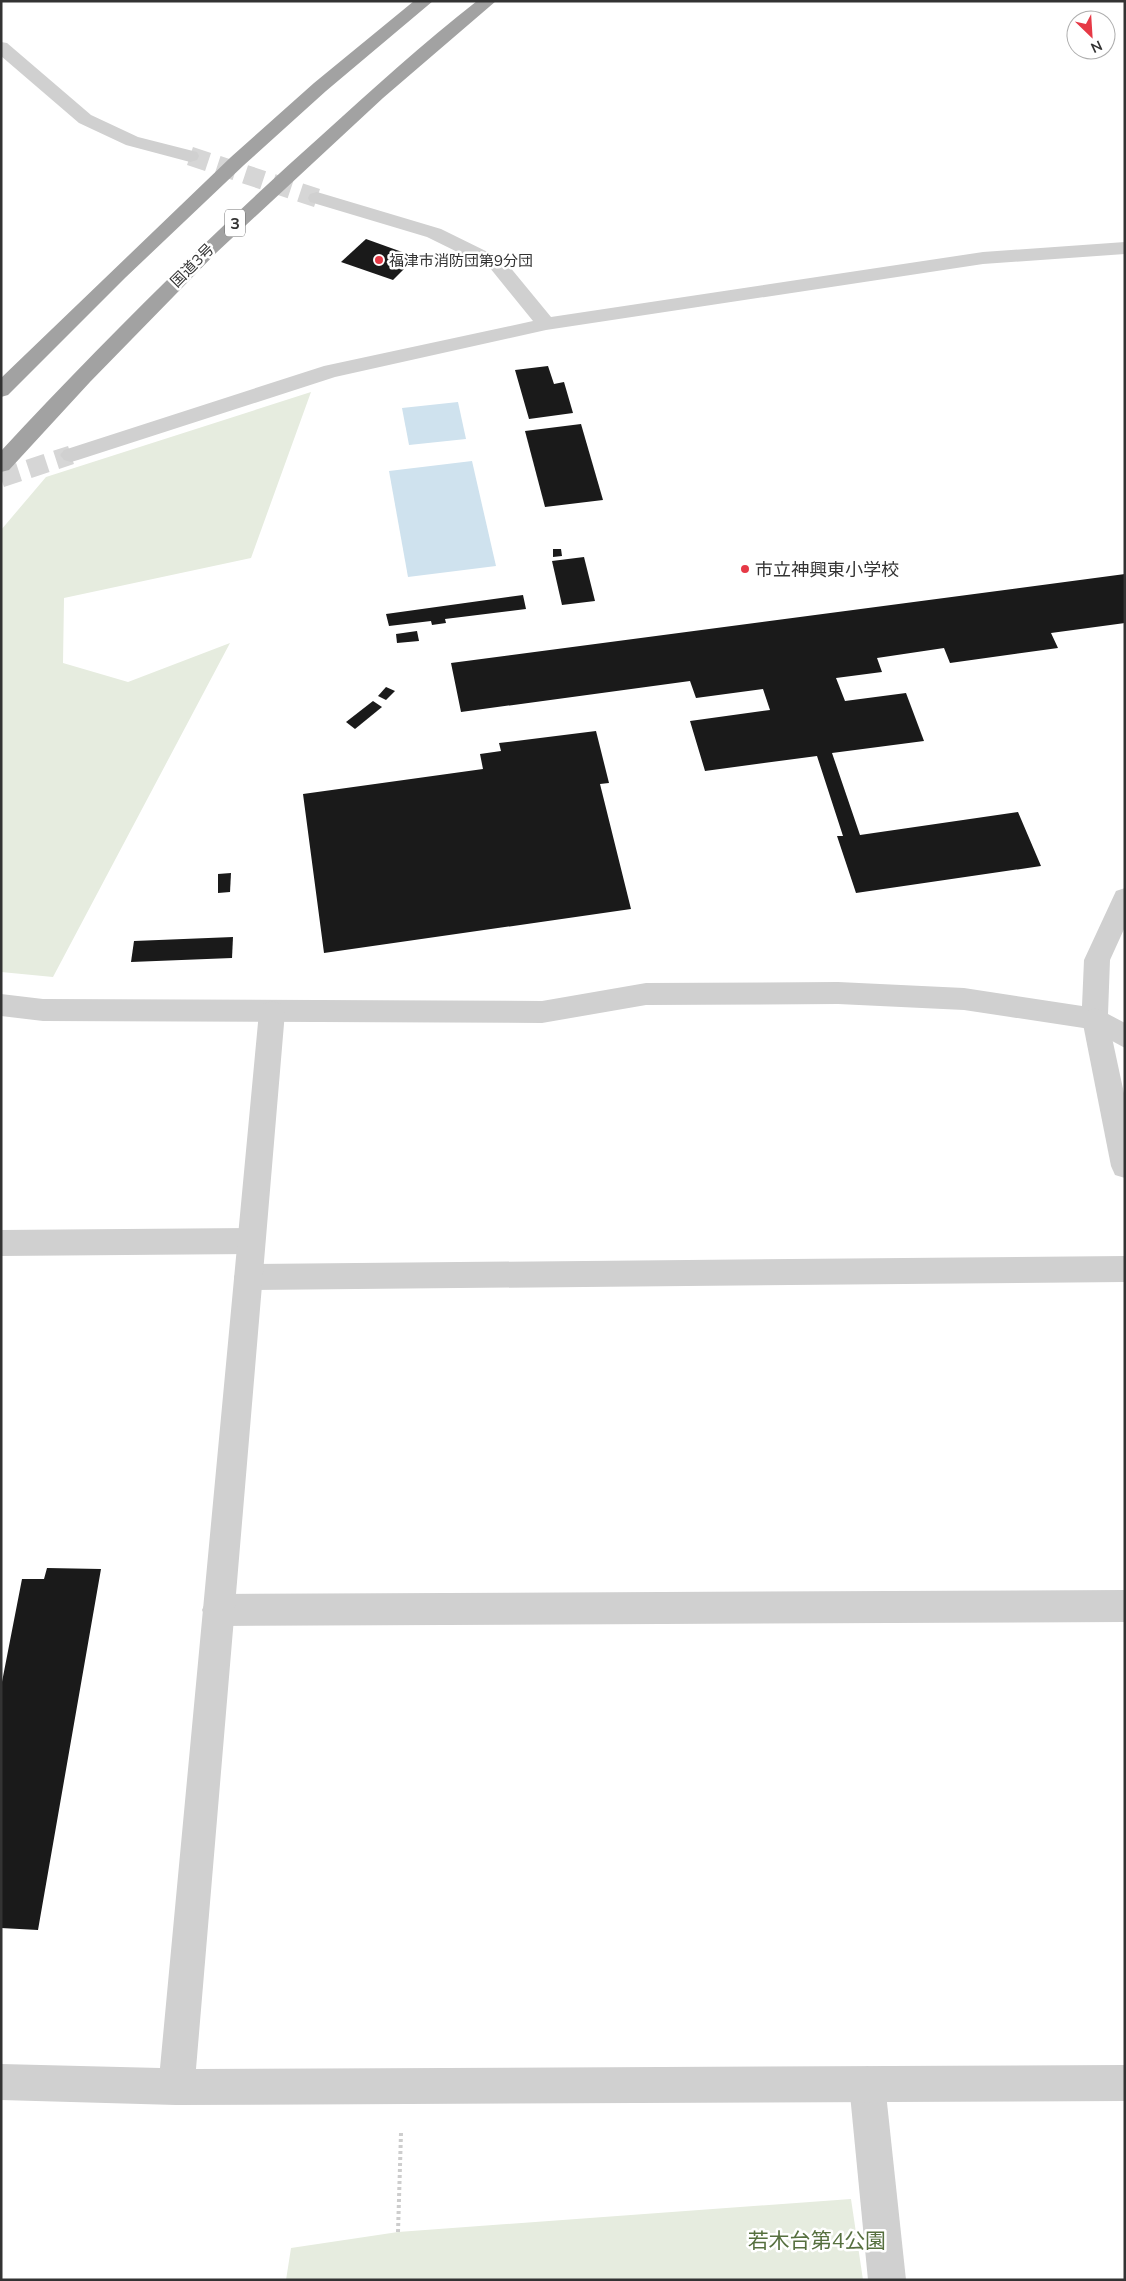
<svg xmlns="http://www.w3.org/2000/svg" width="1126" height="2281" viewBox="0 0 1126 2281" font-family="Mulish,'Noto Sans JP',sans-serif">
	<style>
		.green { fill: #e6ecdf }
		.water { fill: #cfe2ee }
		.building { fill: #1a1a1a }
		.lines { fill: none; stroke-linecap: round; stroke-linejoin: round }
		.minor-tunnel { stroke: #d6d6d6; stroke-width: 19; stroke-dasharray: 19 10; stroke-linecap: butt }
		.path { stroke: #cdcdcd; stroke-width: 4; stroke-dasharray: 3 3; stroke-linecap: butt }
		.minor { fill: #d0d0d0; fill-rule: evenodd }
		.tertiary { fill: #d0d0d0; fill-rule: evenodd }
		.trunk { fill: #a2a2a2; fill-rule: evenodd }
		.poi-dot { fill: #e63946; stroke: #fff; stroke-width: 2 }
		.labels { text-anchor: middle; dominant-baseline: central; stroke-width: 5; stroke-linejoin: round; paint-order: stroke }
		.far-poi-label { font-size: 15px; fill: #333; stroke: #fff; text-anchor: start }
		.far-street-label { font-size: 15px; fill: #333; stroke: #fff }
		.shield { fill: #fff; stroke: #707070; stroke-width: 1 }
		.shield-label { font-size: 16px; font-weight: bold; fill: #333 }
		.poi-label { font-size: 18px; fill: #333; stroke: #fff; text-anchor: start }
		.near-park-label { font-size: 21px; fill: #56703f; stroke: #fff }
	</style>
	<rect width="100%" height="100%" fill="#fff"/>
	<g class="green">
		<polygon points="311,392 251,558 64,598 63,663 128,682 230,643 53,977 1,972 1,530 46,477"/>
		<polygon points="851,2199 863,2280 286,2280 291,2248 398,2232"/>
	</g>
	<g class="water">
		<polygon points="458,402 466,439 409,445 402,408"/>
		<polygon points="472,461 496,566 408,577 389,471"/>
	</g>
	<g class="building">
		<polygon points="366,239 416,257 393,280 341,262"/>
		<polygon points="548,366 554,384 564,382 573,413 529,419 515,370"/>
		<polygon points="581,424 603,500 545,507 525,431"/>
		<polygon points="553,549 561,549 562,556 553,557"/>
		<polygon points="584,557 595,601 562,605 552,561"/>
		<polygon points="1125,574 1125,623 1051,633 1058,648 950,663 944,648 877,658 882,672 836,678 845,701 906,693 924,741 832,753 860,835 1018,812 1041,866 856,893 837,836 843,836 817,756 705,771 690,721 770,710 763,689 696,698 690,681 461,712 451,663"/>
		<polygon points="523,595 526,609 445,619 446,623 432,625 431,621 389,626 386,614"/>
		<polygon points="417,631 419,641 397,643 396,634"/>
		<polygon points="386,687 395,691 386,700 378,696"/>
		<polygon points="373,701 382,707 355,729 346,722"/>
		<polygon points="596,731 609,783 600,784 631,909 324,953 303,794 483,769 480,754 501,751 499,743"/>
		<polygon points="231,873 230,892 218,893 218,874"/>
		<polygon points="233,937 232,958 131,962 134,941"/>
		<polygon points="47,1568 101,1569 38,1930 1,1928 1,1687 22,1579 44,1579"/>
	</g>
	<g class="lines">
		<g class="minor-tunnel">
			<polyline points="190,156 317,198"/>
			<polyline points="1,478 71,455"/>
		</g>
		<polyline class="path" points="398,2232 401,2133"/>
		<g class="minor">
			<polygon points="1,42 7,43 91,115 138,137 197,152 199,156 197,160 190,162 126,145 79,123 1,56"/>
			<polygon points="317,192 441,229 504,260 551,317 983,252 1125,242 1125,254 983,264 546,330 335,377 78,460 71,462 64,460 60,455 64,450 324,366 533,321 490,268 427,237 310,202 308,198 310,194"/>
			<polygon points="1125,888 1125,927 1110,960 1108,1014 1125,1023 1125,1048 1090,1029 964,1010 838,1004 646,1005 542,1023 43,1021 1,1016 1,994 43,999 542,1001 646,983 838,982 964,988 1082,1006 1084,960 1116,891"/>
			<polygon points="251,1228 261,1232 265,1241 261,1250 251,1254 1,1256 1,1230"/>
			<polygon points="1125,1256 1125,1282 248,1290 238,1286 234,1277 238,1268 248,1264"/>
			<polygon points="1125,1590 1125,1622 218,1626 207,1621 202,1610 207,1599 218,1594"/>
			<polygon points="867,2066 880,2071 885,2084 906,2280 868,2280 849,2084 854,2071"/>
		</g>
		<g class="tertiary">
			<polygon points="272,1001 281,1004 285,1012 196,2069 1125,2065 1125,2101 176,2105 1,2100 1,2064 160,2068 259,1012 263,1004"/>
			<polygon points="1095,1008 1104,1011 1108,1019 1125,1098 1125,1178 1115,1175 1111,1166 1082,1019 1086,1011"/>
		</g>
		<g class="trunk">
			<polygon points="414,1 433,1 326,91 244,165 125,278 8,395 1,397 1,378 231,157 314,83"/>
			<path d="M477 1H496L383 98 216 253 90 382 9 470 1 472V451C103 341 210 235 322 135 373 89 423 43 477 1Z"/>
		</g>
	</g>
	<g class="poi-dot">
		<circle cx="379" cy="260" r="5"/>
		<circle cx="745" cy="569" r="5"/>
	</g>
	<g class="labels">
		<g class="far-poi-label">
			<text x="389" y="260">福津市消防団第9分団</text>
		</g>
		<g class="far-street-label">
			<text transform="translate(192 265) rotate(-45)">国道3号</text>
		</g>
		<rect class="shield" x="225" y="209.5" width="20" height="27" rx="4"/>
		<g class="shield-label">
			<text x="235" y="223">3</text>
		</g>
		<g class="poi-label">
			<text x="755" y="569">市立神興東小学校</text>
		</g>
		<g class="near-park-label">
			<text x="817" y="2240">若木台第4公園</text>
		</g>
	</g>
	<rect width="1126" height="2281" fill="none" stroke="#333333" stroke-width="5"/>
	<g transform="translate(1091 35) rotate(155)"><circle r="24" fill="#ffffff" stroke="#adadad"/>
	<path d="M0-4L9 19L0 12L-9 19Z" fill="#e63946"/>
	<text y="-8" font-size="14" font-weight="bold" text-anchor="middle" fill="#333333">N</text>
	</g>
</svg>
